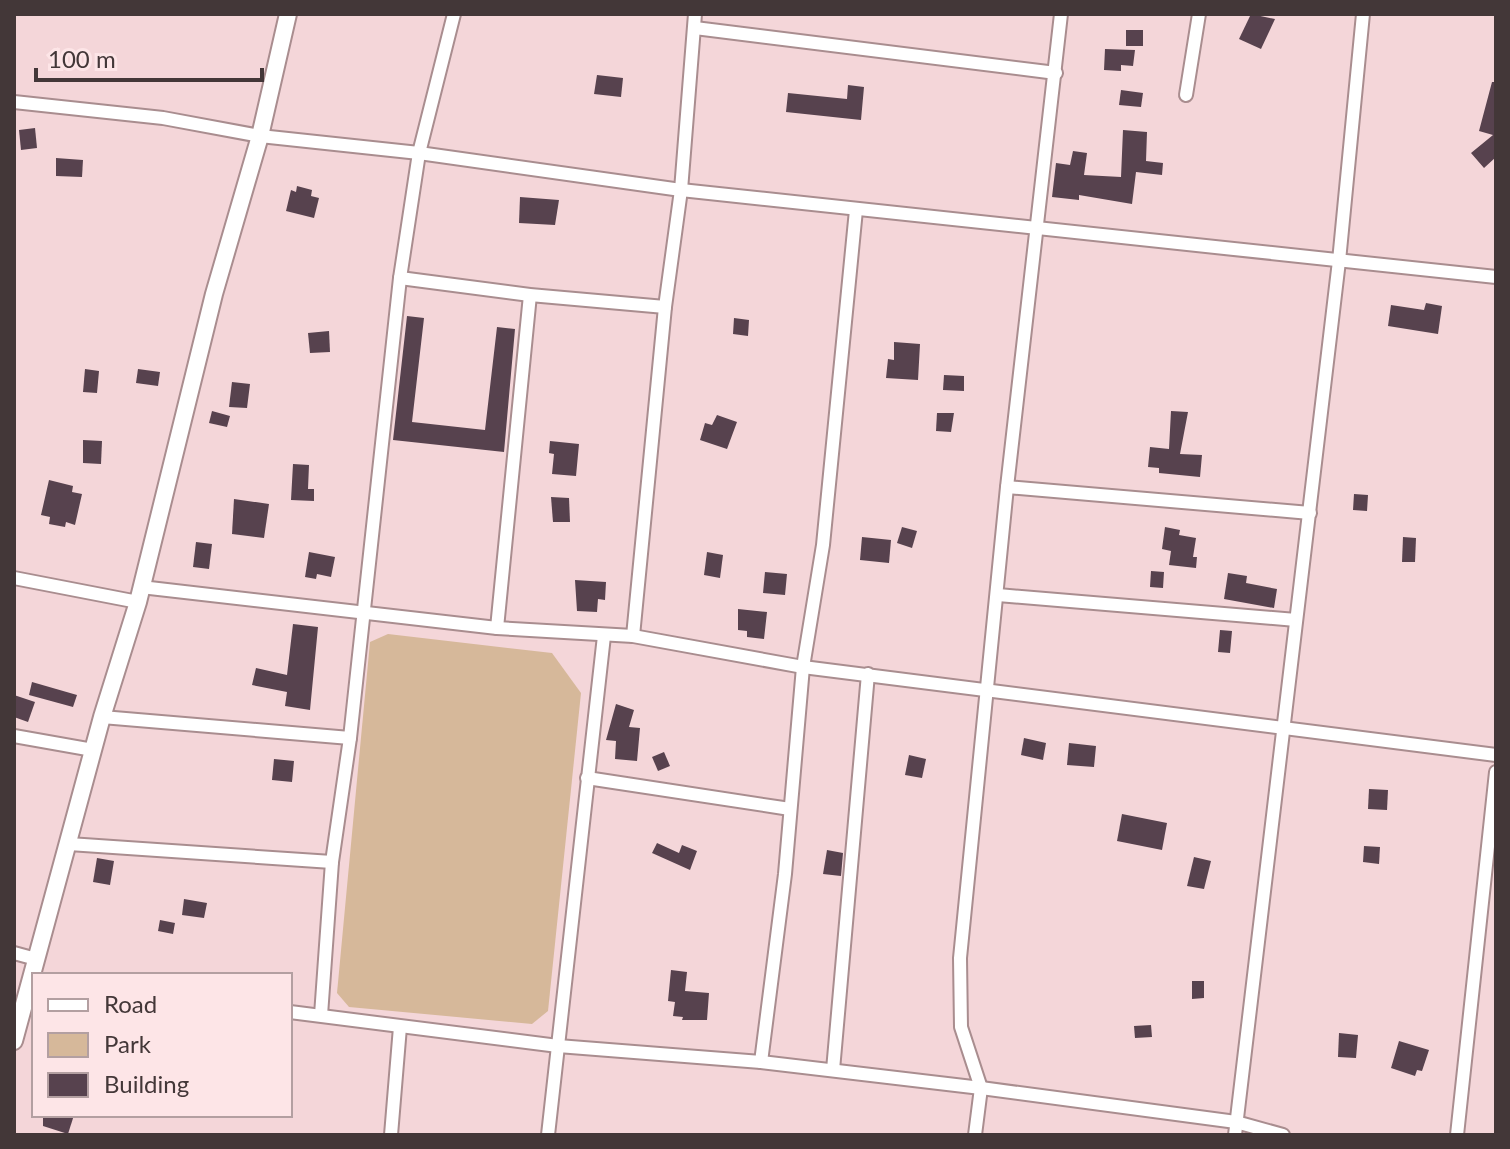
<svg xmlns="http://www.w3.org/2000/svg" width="1510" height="1149" viewBox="0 0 1510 1149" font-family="Lato,sans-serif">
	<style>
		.green { fill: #d6b89a }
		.building { fill: #57424e }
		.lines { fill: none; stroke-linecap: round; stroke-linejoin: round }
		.minor-casing { stroke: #a98d8f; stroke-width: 16 }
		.tertiary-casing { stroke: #a98d8f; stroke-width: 20 }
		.minor { stroke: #fff; stroke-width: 12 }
		.tertiary { stroke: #fff; stroke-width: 16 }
	</style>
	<rect width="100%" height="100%" fill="#f4d6d9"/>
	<polygon class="green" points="388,634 552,653 581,693 548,1011 532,1024 349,1007 337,993 370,642"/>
	<g class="building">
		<polygon points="1251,14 1275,19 1261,49 1239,39"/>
		<rect x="1126" y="30" width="17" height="16"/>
		<polygon points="1105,49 1135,50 1133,66 1121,65 1121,71 1104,70"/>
		<polygon points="597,75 623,78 621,97 594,94"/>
		<polygon points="1492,82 1496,82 1496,157 1484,168 1471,153 1493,135 1479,131"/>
		<polygon points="848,85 864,87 861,120 786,112 788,93 847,99"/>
		<polygon points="1121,90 1143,93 1141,107 1119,105"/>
		<polygon points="35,128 37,148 21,150 19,130"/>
		<polygon points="1123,130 1147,132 1146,161 1163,163 1162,175 1136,172 1132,204 1079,195 1079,200 1052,197 1056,163 1070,165 1073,151 1087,153 1084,175 1121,177"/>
		<polygon points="56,158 83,160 82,177 56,176"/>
		<polygon points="297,186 312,190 311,196 319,198 314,218 286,211 291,190 296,192"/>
		<polygon points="520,197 559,200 555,225 519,223"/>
		<polygon points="1426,303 1442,306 1438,334 1388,326 1391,305 1424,310"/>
		<polygon points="407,316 424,318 412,422 485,430 497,327 515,329 504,452 393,440"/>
		<polygon points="734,318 749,320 748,336 733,334"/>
		<polygon points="329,331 330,352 310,353 308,333"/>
		<polygon points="894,342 920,344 918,380 886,378 888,359 894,360"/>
		<polygon points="85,369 99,371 97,393 83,392"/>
		<polygon points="138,369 160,372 158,386 136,383"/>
		<polygon points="944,375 964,376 964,391 943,390"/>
		<polygon points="232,382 250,384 247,408 229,407"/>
		<polygon points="212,411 230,416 227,427 209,423"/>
		<polygon points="1171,411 1188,412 1180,454 1202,455 1200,477 1159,473 1159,468 1148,467 1150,447 1169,449"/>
		<polygon points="937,413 954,413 951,432 936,431"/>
		<polygon points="717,415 737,422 727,449 700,440 705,423 712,425"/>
		<polygon points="83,440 102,441 101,464 83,463"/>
		<polygon points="550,441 579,444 576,476 552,474 554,454 549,453"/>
		<polygon points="293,464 309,465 308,489 314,489 314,501 291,500"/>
		<polygon points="49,480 73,486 72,492 82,494 75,525 66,522 65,527 49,524 50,517 41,515"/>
		<polygon points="1354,494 1368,495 1367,511 1353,510"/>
		<polygon points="551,497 569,498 570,522 553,522"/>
		<polygon points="234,499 269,504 264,538 232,534"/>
		<polygon points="902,527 917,531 912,548 897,543"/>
		<polygon points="1165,527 1180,530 1179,535 1196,538 1193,557 1197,557 1196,568 1169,565 1171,551 1162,549"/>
		<polygon points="862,537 891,540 889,563 860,560"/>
		<polygon points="1403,537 1416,538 1415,562 1402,562"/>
		<polygon points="196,542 212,544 209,569 193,567"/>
		<polygon points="309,552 335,557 331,577 317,574 316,579 305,577"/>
		<polygon points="707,552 723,555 720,578 704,575"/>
		<polygon points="1151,571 1164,572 1163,588 1150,587"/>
		<polygon points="765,572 787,574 785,595 763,593"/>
		<polygon points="1228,573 1247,576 1246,583 1277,589 1274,608 1224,599"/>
		<polygon points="575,580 606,582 605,600 598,599 597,612 577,611"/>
		<polygon points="738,609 767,612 764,639 747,637 747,631 738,630"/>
		<polygon points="293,624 318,627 310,710 285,706 287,692 252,685 256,668 287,675"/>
		<polygon points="1220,630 1232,631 1230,653 1218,652"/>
		<polygon points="32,682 77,695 73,707 29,695"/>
		<polygon points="14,695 35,702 28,722 14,717"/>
		<polygon points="616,704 634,710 629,727 640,728 637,761 615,759 616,741 606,740"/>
		<polygon points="1024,738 1046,743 1043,760 1021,755"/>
		<polygon points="1069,743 1096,746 1094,767 1067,765"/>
		<polygon points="664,752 670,766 658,771 652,757"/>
		<polygon points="909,755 926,759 922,778 905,775"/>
		<polygon points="274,759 294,761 292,782 272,780"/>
		<polygon points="1369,789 1388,790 1387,810 1368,809"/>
		<polygon points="1122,814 1167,823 1162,850 1117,841"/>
		<polygon points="657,843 679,853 682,845 697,851 690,870 652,853"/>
		<polygon points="1364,846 1380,847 1379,864 1363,862"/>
		<polygon points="827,850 843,853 841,876 823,874"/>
		<polygon points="1194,857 1211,861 1204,889 1187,886"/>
		<polygon points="97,858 114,861 110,885 93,882"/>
		<polygon points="184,899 207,903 204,918 182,915"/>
		<polygon points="160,920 175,923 173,934 158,931"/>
		<polygon points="671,970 687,972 685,991 709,993 707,1020 682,1020 683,1017 673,1016 675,1002 668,1001"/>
		<polygon points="1192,981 1204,981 1204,998 1192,999"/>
		<polygon points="1151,1025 1152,1037 1135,1038 1134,1026"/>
		<polygon points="1339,1033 1358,1035 1356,1058 1338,1057"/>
		<polygon points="1399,1041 1429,1050 1422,1071 1417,1070 1415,1076 1391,1068"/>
		<polygon points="43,1115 74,1115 68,1134 43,1126"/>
	</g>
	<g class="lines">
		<defs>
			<g id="minor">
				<polyline points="695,28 1056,73"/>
				<polyline points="1186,95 1199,14"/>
				<polyline points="14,102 163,118 260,136 419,153 681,190 1496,277"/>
				<polyline points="400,278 530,295 665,307"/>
				<polyline points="1007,487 1310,513"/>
				<polyline points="14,578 138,602"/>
				<polyline points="141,587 497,628 633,636 803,667 1496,755"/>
				<polyline points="998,595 1296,620"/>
				<polyline points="497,628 530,295"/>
				<polyline points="633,636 665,307 681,190 695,14"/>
				<polyline points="102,717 350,738"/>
				<polyline points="14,736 93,750"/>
				<polyline points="587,778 790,809"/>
				<polyline points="69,844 332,862"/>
				<polyline points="14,953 36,959"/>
				<polyline points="290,1012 558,1046 761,1062 981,1088 1236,1122 1283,1135"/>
				<polyline points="321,1015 332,862 350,738 400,278 419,153 454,14"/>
				<polyline points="761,1062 785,874 803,667 823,545 856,210"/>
				<polyline points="833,1070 868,674"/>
				<polyline points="391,1135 400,1027"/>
				<polyline points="548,1135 604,636"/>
				<polyline points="975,1135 981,1088 961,1027 960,958 1007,487 1061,14"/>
				<polyline points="1235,1135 1339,261 1363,14"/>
				<polyline points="1457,1135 1496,772"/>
			</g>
			<polyline id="tertiary" points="14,1041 102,717 138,602 214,294 260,136 288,14"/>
		</defs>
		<use href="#minor" class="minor-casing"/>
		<use href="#tertiary" class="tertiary-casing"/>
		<use href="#minor" class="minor"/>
		<use href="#tertiary" class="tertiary"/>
	</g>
	<rect width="1510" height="1149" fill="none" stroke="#433738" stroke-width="32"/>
	<rect x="32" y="973" width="260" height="144" fill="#fde5e7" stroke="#b39fa1" stroke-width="2"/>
	<rect x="48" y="999" width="40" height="12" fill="#ffffff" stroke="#b39fa1" stroke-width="2"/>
	<text x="104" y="1013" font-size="24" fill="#433738">Road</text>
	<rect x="48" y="1033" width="40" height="24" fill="#d6b89a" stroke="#b39fa1" stroke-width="2"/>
	<text x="104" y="1053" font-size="24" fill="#433738">Park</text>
	<rect x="48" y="1073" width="40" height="24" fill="#57424e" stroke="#b39fa1" stroke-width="2"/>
	<text x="104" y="1093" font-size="24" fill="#433738">Building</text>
	<path d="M36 68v12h226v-12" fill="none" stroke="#433738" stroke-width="4"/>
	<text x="48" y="68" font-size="24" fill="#433738" stroke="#fde5e7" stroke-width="6" paint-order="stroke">100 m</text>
</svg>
